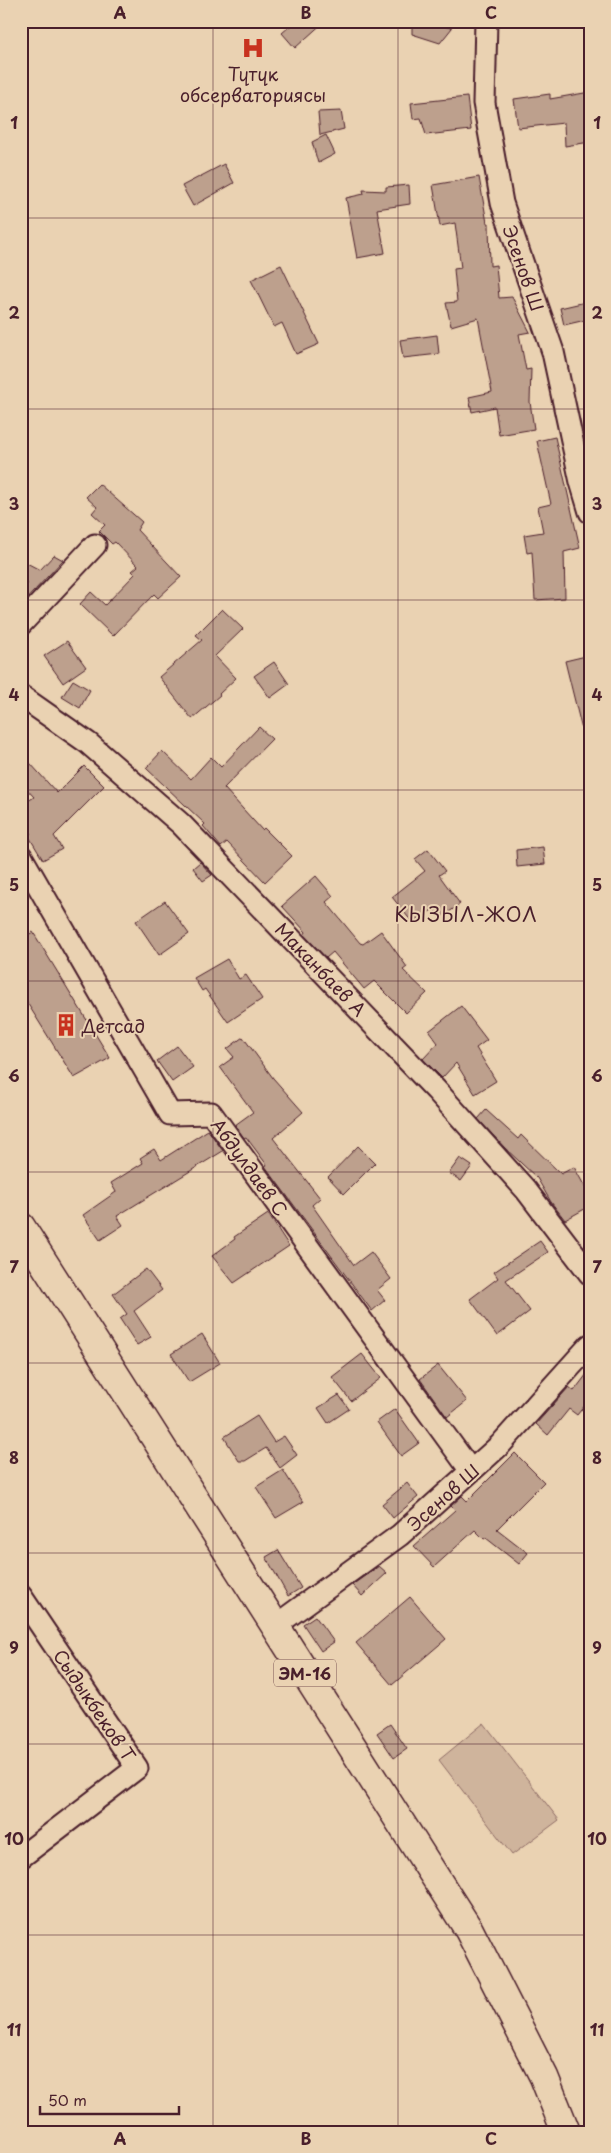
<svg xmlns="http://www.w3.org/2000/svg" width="611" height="2153" viewBox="0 0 611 2153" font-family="'Playpen Sans',sans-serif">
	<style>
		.green { fill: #cfb49c; stroke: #8c6a64 }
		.building { fill: #bda08d; stroke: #4a1f2b }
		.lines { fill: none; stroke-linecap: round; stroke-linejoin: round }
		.minor-casing { stroke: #4a1f2b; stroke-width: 25 }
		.trunk-casing { stroke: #4a1f2b; stroke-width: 31 }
		.minor { stroke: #ead2b2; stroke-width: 21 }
		.trunk { stroke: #ead2b2; stroke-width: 28 }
		.grid { fill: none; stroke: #4a1f2b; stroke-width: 1; stroke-opacity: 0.55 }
		.labels { text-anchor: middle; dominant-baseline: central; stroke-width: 4; stroke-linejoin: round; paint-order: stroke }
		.shield { fill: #ead2b2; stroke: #7a5554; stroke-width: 1 }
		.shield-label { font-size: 16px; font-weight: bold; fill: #4a1f2b }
		.poi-label { font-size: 18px; fill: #4a1f2b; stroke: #ead2b2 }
		.street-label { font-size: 18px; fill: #4a1f2b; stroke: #ead2b2 }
		.quarter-label { font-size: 20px; letter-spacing: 1px; fill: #4a1f2b; stroke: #ead2b2 }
		.neatline { fill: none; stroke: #4a1f2b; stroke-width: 2 }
		.grid-label { font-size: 16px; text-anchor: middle; font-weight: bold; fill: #4a1f2b }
	</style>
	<rect width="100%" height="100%" fill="#ead2b2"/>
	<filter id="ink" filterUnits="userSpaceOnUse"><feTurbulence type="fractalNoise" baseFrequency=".02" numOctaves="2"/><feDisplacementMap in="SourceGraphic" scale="10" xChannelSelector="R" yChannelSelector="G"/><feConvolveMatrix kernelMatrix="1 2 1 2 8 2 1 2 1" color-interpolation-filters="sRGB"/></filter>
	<g filter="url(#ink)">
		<polygon class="green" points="484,1723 559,1820 512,1855 439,1760"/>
		<g class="building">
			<polygon points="296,21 325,21 295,48 282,33"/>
			<polygon points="412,21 420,21 452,28 440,43 412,34"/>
			<polygon points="590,92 590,142 565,146 564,123 518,128 514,99 550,94 550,99"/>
			<polygon points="467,97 471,130 426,135 421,118 413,119 411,103"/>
			<polygon points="341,111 344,129 320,135 318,112"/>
			<polygon points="326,135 335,154 318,163 312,142"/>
			<polygon points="224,164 234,183 193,206 182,186"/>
			<polygon points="479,177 487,223 489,223 490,266 496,265 499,298 512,297 530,332 519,334 526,370 531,369 530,402 534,429 499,435 495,407 472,412 469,397 492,392 478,318 451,326 446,303 457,302 454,269 461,268 455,223 440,226 433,185"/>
			<polygon points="409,185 410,204 377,209 385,253 357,258 346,198 364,194 363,190 386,191 386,187"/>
			<polygon points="281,265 319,344 296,354 282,323 274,327 251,280"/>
			<polygon points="590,301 590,319 564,325 560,308"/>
			<polygon points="437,335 439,354 403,358 400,340"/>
			<polygon points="555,437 580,548 564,552 565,598 535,600 532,552 527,553 524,535 543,532 538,507 551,504 537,441"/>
			<polygon points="99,484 142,522 137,530 181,577 158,598 154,594 113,636 80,604 91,592 105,605 135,574 132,571 138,566 115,542 112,544 99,531 105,525 92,513 97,507 86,497"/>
			<polygon points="54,555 63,560 21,605 21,594 27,584 21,579 21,560 40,570"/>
			<polygon points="222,609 243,629 215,656 236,678 219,694 220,695 192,719 159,677 202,640 196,635"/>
			<polygon points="67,641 86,667 63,683 44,656"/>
			<polygon points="590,655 590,738 584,738 565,661"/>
			<polygon points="274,662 289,684 270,698 254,676"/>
			<polygon points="73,680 90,690 80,708 62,697"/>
			<polygon points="259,727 272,739 224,788 262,830 264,828 292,856 265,882 227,842 221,847 203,826 205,824 146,768 162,751 191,779 211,757 221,767"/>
			<polygon points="21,753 57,793 84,766 104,786 54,836 62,849 43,860 28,835 31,833 21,820 21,806 34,797 21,783"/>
			<polygon points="543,847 545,864 517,867 516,850"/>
			<polygon points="428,849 445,871 439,875 460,904 441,918 434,909 412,922 392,897 425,871 415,859"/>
			<polygon points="200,862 212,875 203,881 193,868"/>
			<polygon points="316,876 333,896 326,902 360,943 363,944 381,931 407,967 403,970 427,993 406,1013 374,981 364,989 333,952 326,958 304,935 306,932 282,906"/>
			<polygon points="165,901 189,934 159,955 136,921"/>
			<polygon points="33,932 110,1058 74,1078 21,993 21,939"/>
			<polygon points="227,959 239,979 246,975 262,999 228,1022 205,989 202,991 194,978"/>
			<polygon points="461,1006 487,1040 476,1048 496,1081 475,1094 456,1063 442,1078 423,1059 438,1043 429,1031"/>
			<polygon points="243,1037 273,1078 303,1112 273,1138 320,1198 312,1205 354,1265 371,1252 391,1279 377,1290 385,1300 372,1311 265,1166 267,1165 246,1137 244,1138 235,1125 253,1112 220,1067 234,1057 227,1049"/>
			<polygon points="177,1046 193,1067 172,1082 157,1061"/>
			<polygon points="486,1110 518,1139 521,1135 561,1174 574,1167 590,1196 590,1206 565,1220 551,1202 537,1178 505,1148 478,1119"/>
			<polygon points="208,1130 223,1151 117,1216 123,1225 100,1240 83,1215 116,1192 111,1183 143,1163 140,1158 154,1149 161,1160"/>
			<polygon points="358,1146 375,1163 344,1194 328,1177"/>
			<polygon points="460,1158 472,1166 461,1181 449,1173"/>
			<polygon points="268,1214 289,1246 234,1283 212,1256 235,1239 234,1237"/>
			<polygon points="540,1241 548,1252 506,1280 530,1311 497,1336 470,1299 498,1278 494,1272"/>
			<polygon points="146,1269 162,1290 134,1311 151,1337 137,1345 120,1319 127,1314 113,1294"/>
			<polygon points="202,1334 220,1363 189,1382 171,1354"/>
			<polygon points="362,1354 381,1378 351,1401 332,1377"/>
			<polygon points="438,1365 467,1401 447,1417 420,1379"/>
			<polygon points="590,1370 590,1399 577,1415 569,1409 548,1435 536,1424 569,1387 574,1391"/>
			<polygon points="339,1395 349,1409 328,1423 318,1408"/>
			<polygon points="395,1409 419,1443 401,1456 377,1422"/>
			<polygon points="257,1416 274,1442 284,1436 297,1455 280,1468 266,1448 245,1461 239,1461 224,1437"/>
			<polygon points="515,1453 544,1482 497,1529 528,1553 519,1564 486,1538 484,1539 475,1530 434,1567 414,1546 455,1510 451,1506 462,1496 467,1501"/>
			<polygon points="283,1470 303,1502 276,1518 256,1487"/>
			<polygon points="407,1483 418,1497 393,1518 382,1504"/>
			<polygon points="278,1550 301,1588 288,1596 266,1557"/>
			<polygon points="379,1566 387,1573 362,1596 352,1585"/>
			<polygon points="410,1597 446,1639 392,1685 356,1643"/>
			<polygon points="315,1616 334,1642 321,1651 303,1624"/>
			<polygon points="390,1724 407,1749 394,1758 377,1733"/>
		</g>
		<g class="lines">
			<defs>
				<g id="minor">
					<polyline points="486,21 484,103 502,203 553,352 581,482 590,512"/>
					<polyline points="21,624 95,545"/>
					<polyline points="21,696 88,743 181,824 436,1090 526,1190 590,1274"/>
					<polyline points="21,856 170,1114 211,1113 471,1471"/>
					<polyline points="21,1596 137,1768 21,1857"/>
					<polyline points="275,1626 400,1535 500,1445 590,1345"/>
				</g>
				<polyline id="trunk" points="21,1227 469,1930 544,2077 566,2132"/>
			</defs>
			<use href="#minor" class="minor-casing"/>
			<use href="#trunk" class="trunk-casing"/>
			<use href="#minor" class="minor"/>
			<use href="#trunk" class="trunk"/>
		</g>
	</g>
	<path class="grid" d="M213 21V2132M398 21V2132M21 218H590M21 409H590M21 600H590M21 790H590M21 981H590M21 1172H590M21 1363H590M21 1553H590M21 1744H590M21 1935H590"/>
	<defs>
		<symbol id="hospital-bare" viewBox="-9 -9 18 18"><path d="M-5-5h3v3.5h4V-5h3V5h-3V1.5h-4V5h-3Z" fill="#c8321e" stroke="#ead2b2" stroke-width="2.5" paint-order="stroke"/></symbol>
		<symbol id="building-bare" viewBox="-9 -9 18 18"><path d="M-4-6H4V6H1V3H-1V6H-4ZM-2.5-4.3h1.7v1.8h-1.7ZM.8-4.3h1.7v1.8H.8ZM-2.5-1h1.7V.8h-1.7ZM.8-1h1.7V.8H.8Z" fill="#c8321e" stroke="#ead2b2" stroke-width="2.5" paint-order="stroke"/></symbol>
	</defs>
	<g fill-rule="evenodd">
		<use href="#hospital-bare" x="237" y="32" width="32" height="32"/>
		<use href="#building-bare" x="50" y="1009" width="32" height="32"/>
	</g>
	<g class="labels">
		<rect class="shield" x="274" y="1659.5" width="62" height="27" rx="4"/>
		<g class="shield-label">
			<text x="305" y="1673">ЭМ-16</text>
		</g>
		<g class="poi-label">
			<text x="253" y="73">Түтүк<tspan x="253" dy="21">обсерваториясы</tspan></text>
			<text x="82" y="1025" text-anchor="start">Детсад</text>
		</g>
		<g class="street-label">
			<text transform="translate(524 268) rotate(71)">Эсенов Ш</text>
			<text transform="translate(321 969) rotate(46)">Маканбаев А</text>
			<text transform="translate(250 1167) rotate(54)">Абдулдаев С</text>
			<text transform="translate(443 1497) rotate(-42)">Эсенов Ш</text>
			<text transform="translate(95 1705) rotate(56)">Сыдыкбеков Т</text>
		</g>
		<g class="quarter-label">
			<text x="466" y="914">КЫЗЫЛ-ЖОЛ</text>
		</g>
	</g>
	<rect width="611" height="2153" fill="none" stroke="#ead2b2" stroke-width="55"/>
	<path d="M40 2106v8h139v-8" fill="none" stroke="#4a1f2b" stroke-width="2.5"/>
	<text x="48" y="2106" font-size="15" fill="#4a1f2b" stroke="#ead2b2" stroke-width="4" paint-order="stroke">50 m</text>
	<rect x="28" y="28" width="556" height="2098" class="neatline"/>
	<g class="grid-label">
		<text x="120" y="19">A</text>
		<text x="306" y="19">B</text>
		<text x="491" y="19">C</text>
		<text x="14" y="129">1</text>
		<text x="597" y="129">1</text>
		<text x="14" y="319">2</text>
		<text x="597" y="319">2</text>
		<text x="14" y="510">3</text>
		<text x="597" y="510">3</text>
		<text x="14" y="701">4</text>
		<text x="597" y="701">4</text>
		<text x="14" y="891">5</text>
		<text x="597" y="891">5</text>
		<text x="14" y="1082">6</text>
		<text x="597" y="1082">6</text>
		<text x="14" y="1273">7</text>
		<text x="597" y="1273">7</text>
		<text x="14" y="1464">8</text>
		<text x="597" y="1464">8</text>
		<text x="14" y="1654">9</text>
		<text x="597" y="1654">9</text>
		<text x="14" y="1845">10</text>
		<text x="597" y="1845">10</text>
		<text x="14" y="2036">11</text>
		<text x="597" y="2036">11</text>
		<text x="120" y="2145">A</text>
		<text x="306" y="2145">B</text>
		<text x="491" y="2145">C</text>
	</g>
</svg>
